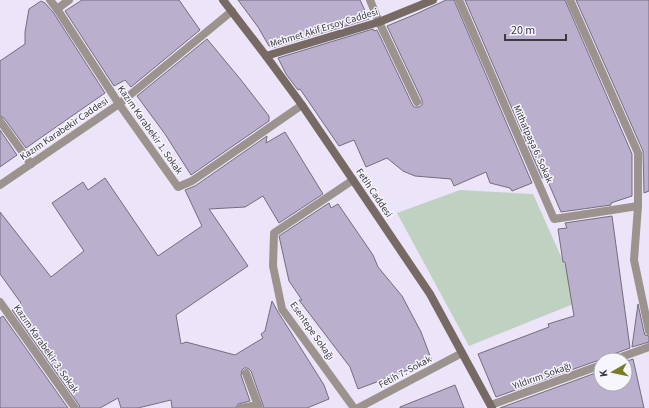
<svg xmlns="http://www.w3.org/2000/svg" width="649" height="408" viewBox="0 0 649 408" font-family="'Source Sans 3',sans-serif">
	<style>
		.green { fill: #bfd1c1 }
		.building { fill: #bab0ce; stroke: #726d7e }
		.lines { fill: none; stroke-linecap: round; stroke-linejoin: round }
		.street { stroke: #9c938f; stroke-width: 8 }
		.secondary { stroke: #776a65; stroke-width: 8 }
		.labels { text-anchor: middle; dominant-baseline: central; stroke-width: 3; stroke-linejoin: round; paint-order: stroke }
		.street-label { font-size: 10px; fill: #3c3a41; stroke: #f7f5fd }
	</style>
	<rect width="100%" height="100%" fill="#ece5f9"/>
	<polygon class="green" points="460,190 533,194 581,301 469,346 397,213"/>
	<g class="building">
		<polygon points="82,0 179,0 200,30 131,87 125,80 114,86 65,11"/>
		<polygon points="238,0 360,0 369,19 272,48 271,46 269,46 258,27"/>
		<polygon points="446,0 454,0 532,183 512,191 510,188 490,183 486,172 454,186 451,179 415,176 403,171 387,158 366,167 354,140 339,146 300,89 298,90 286,74 278,58 373,29 374,31 377,30 412,104 414,107 419,107 422,105 422,100 387,26 416,14"/>
		<polygon points="465,0 565,0 632,154 632,196 611,203 611,205 561,212 546,177 542,178"/>
		<polygon points="576,0 649,0 649,191 644,193 643,151"/>
		<polygon points="41,1 45,3 53,12 105,93 26,148 4,118 0,116 0,61 25,44 25,32 29,9"/>
		<polygon points="207,39 241,80 269,116 269,121 191,175 165,134 137,96"/>
		<polygon points="0,130 17,155 0,167"/>
		<polygon points="285,132 323,194 279,223 263,196 245,207 209,209 248,266 176,315 181,344 186,342 235,355 263,338 261,334 265,331 272,301 278,312 285,323 324,385 329,399 307,408 264,408 251,371 249,369 247,368 244,368 242,370 241,375 250,401 238,404 236,408 172,408 171,400 138,408 121,408 118,398 100,408 80,408 79,405 12,310 21,303 0,274 0,212 51,277 84,251 52,203 83,182 88,190 105,178 158,256 202,226 185,190 195,186 267,136 266,143"/>
		<polygon points="329,203 331,208 338,204 373,255 378,267 402,296 421,332 432,361 358,389 350,367 299,300 302,300 289,281 279,236"/>
		<polygon points="612,216 630,348 611,355 609,357 608,360 599,360 496,397 478,354 549,327 548,324 574,316 565,262 563,262 558,229 567,228 565,223"/>
		<polygon points="638,304 644,332 645,335 649,336 649,342 632,347"/>
		<polygon points="3,316 68,408 0,408 0,318"/>
		<polygon points="633,359 644,408 500,408 601,371 601,384 625,384 625,362"/>
		<polygon points="455,385 464,408 400,408 400,407"/>
	</g>
	<g class="lines">
		<g class="street">
			<polyline points="50,0 57,9 119,104 178,187 192,181 302,105"/>
			<polyline points="370,0 379,22 417,102"/>
			<polyline points="459,0 554,219 638,206"/>
			<polyline points="570,0 638,153 638,206 634,260 649,331"/>
			<polyline points="57,9 69,0"/>
			<polyline points="0,121 31,164"/>
			<polyline points="353,180 274,233 273,266 282,309 354,408"/>
			<polyline points="0,185 119,104 232,11"/>
			<polyline points="0,302 75,408"/>
			<polyline points="613,360 649,347"/>
			<polyline points="246,373 259,408"/>
			<polyline points="491,405 601,365"/>
			<polyline points="241,408 258,405"/>
			<polyline points="358,408 462,353"/>
		</g>
		<g class="secondary">
			<polyline points="223,0 266,56 302,105 353,180 430,294 492,408"/>
			<polyline points="266,56 379,22 433,0"/>
		</g>
	</g>
	<g class="labels">
		<g class="street-label">
			<text transform="translate(324 28) rotate(-17)">Mehmet Akif Ersoy Caddesi</text>
			<text transform="translate(64 129) rotate(-34)">Kazım Karabekir Caddesi</text>
			<text transform="translate(150 130) rotate(55)">Kazım Karabekir 1. Sokak</text>
			<text transform="translate(533 144) rotate(66)">Mithatpaşa 6. Sokak</text>
			<text transform="translate(374 193) rotate(56)">Fetih Caddesi</text>
			<text transform="translate(312 331) rotate(55)">Esentepe Sokağı</text>
			<text transform="translate(46 349) rotate(55)">Kazım Karabekir 3. Sokak</text>
			<text transform="translate(405 372) rotate(-28)">Fetih 7. Sokak</text>
			<text transform="translate(542 376) rotate(-20)">Yıldırım Sokağı</text>
		</g>
	</g>
	<g transform="translate(613 372) rotate(261)"><circle r="19" fill="#f7f5fd" stroke="#acaab2"/>
	<path d="M0-3L7 15L0 10L-7 15Z" fill="#787c26"/>
	<text y="-6" font-size="11" font-weight="bold" text-anchor="middle" fill="#3c3a41">K</text>
	</g>
	<path d="M505 34v6h61v-6" fill="none" stroke="#3c3a41" stroke-width="2"/>
	<text x="511" y="34" font-size="12" fill="#3c3a41" stroke="#f7f5fd" stroke-width="3" paint-order="stroke">20 m</text>
</svg>
